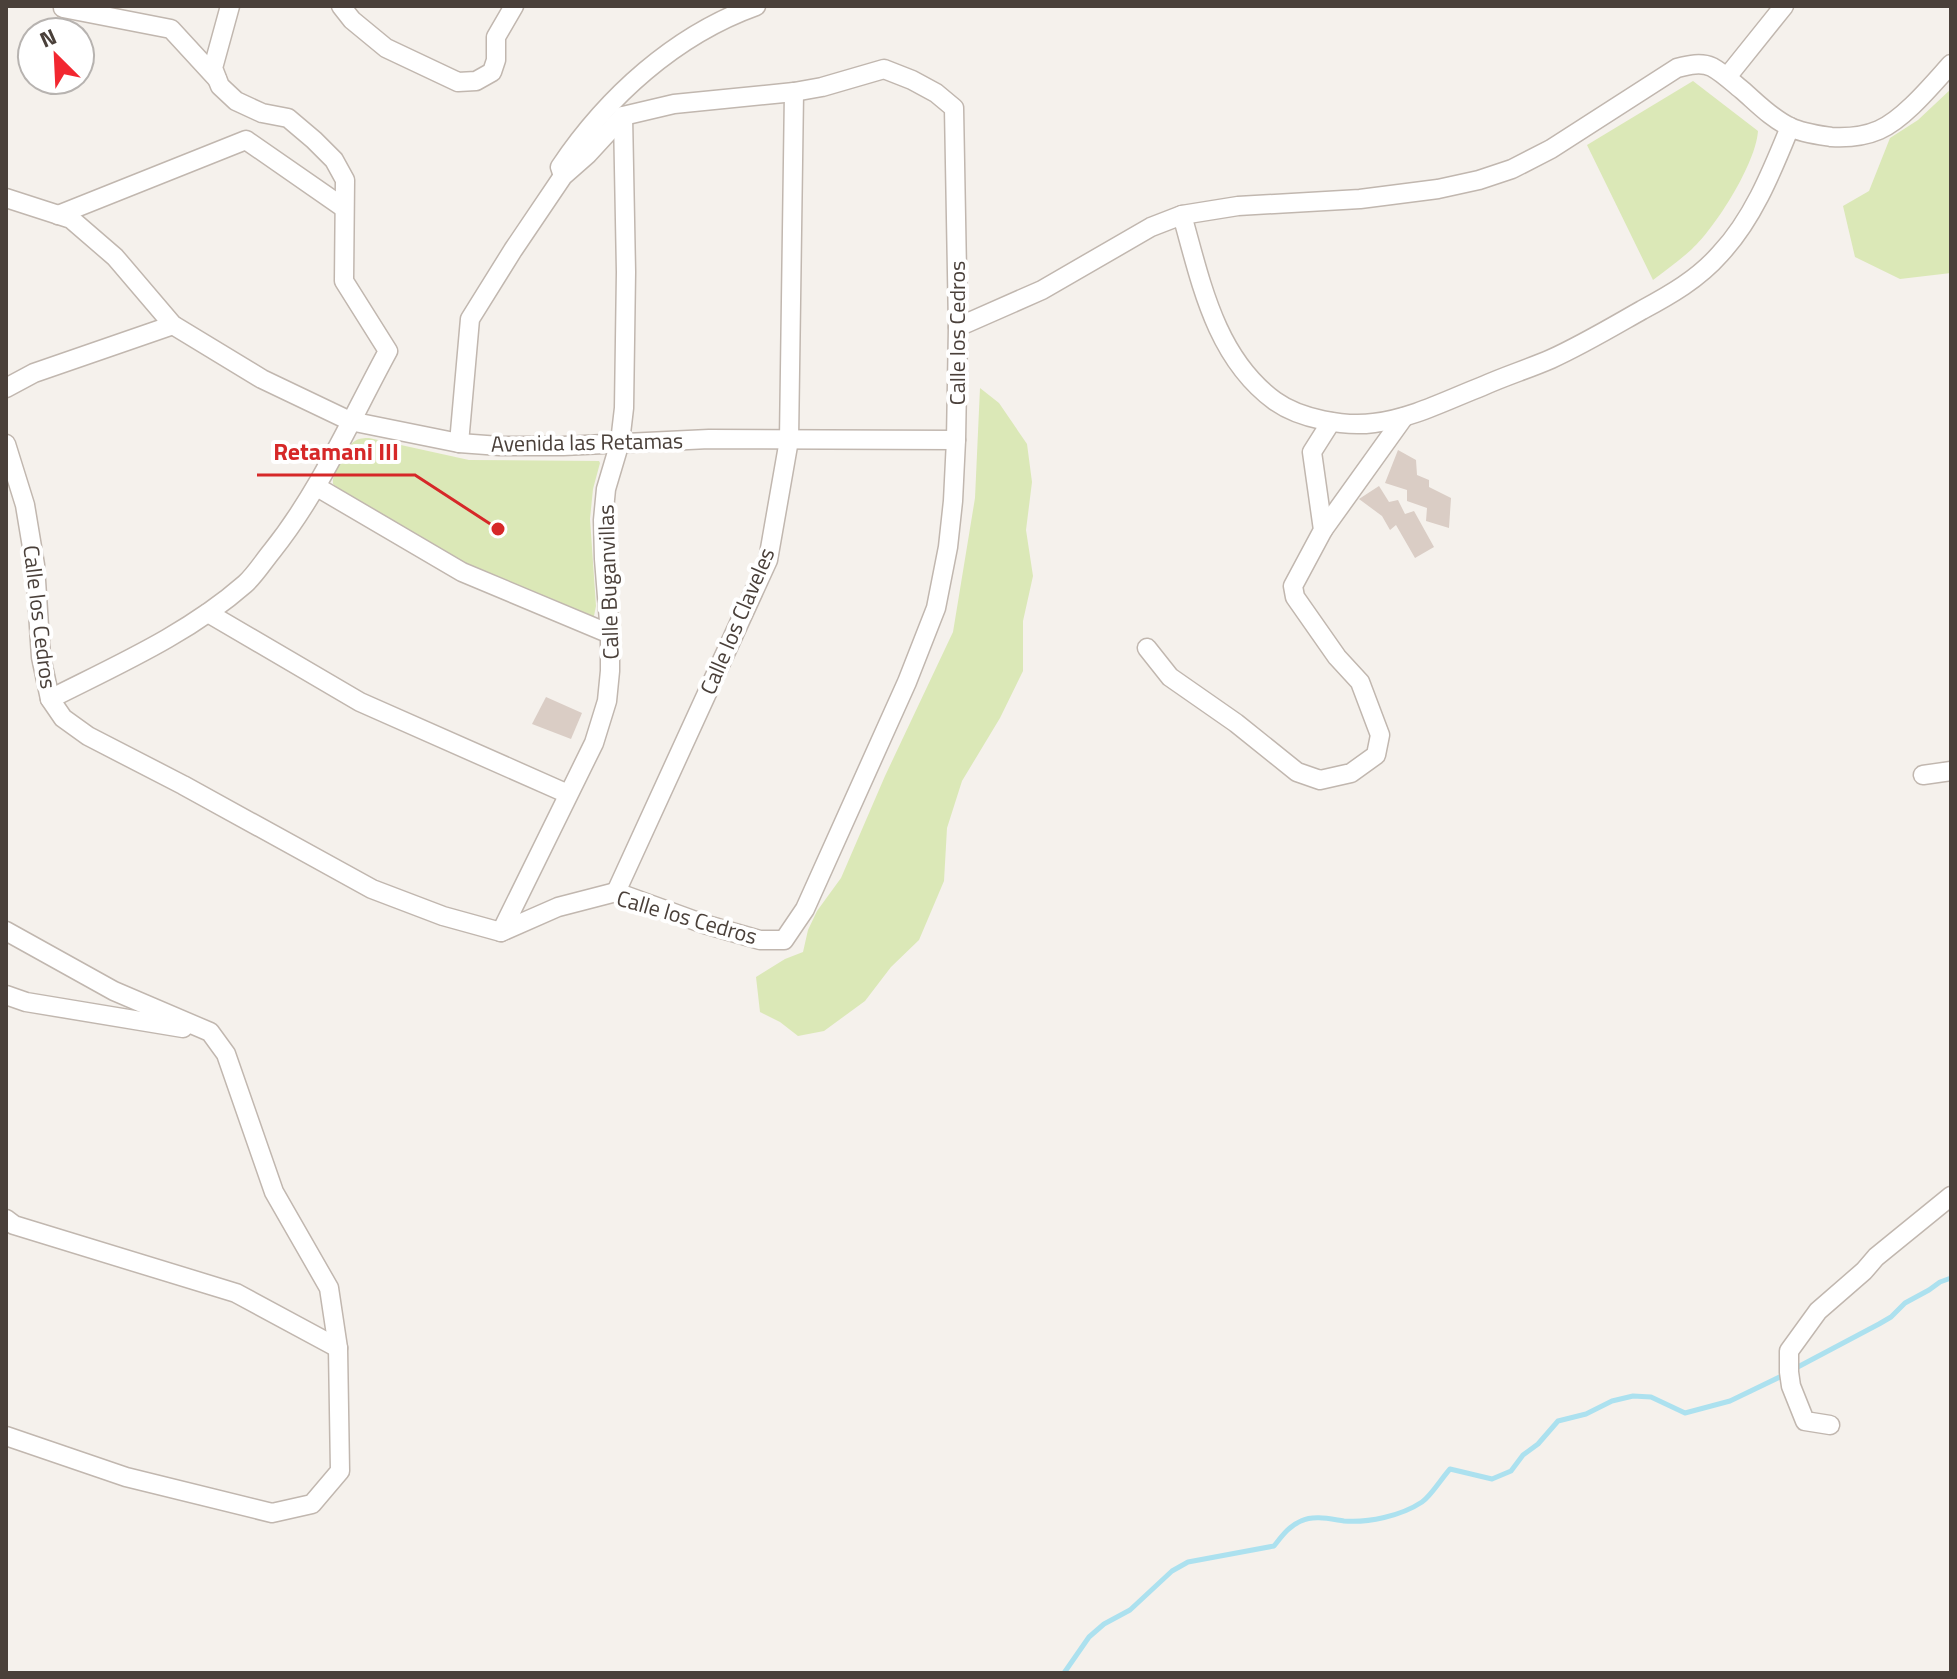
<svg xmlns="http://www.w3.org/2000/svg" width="1957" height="1679" viewBox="0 0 1957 1679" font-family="'Titillium Web',sans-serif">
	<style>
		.green { fill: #dbe8b7 }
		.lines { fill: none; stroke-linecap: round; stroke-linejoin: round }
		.stream { stroke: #ace1ef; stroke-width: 5 }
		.building { fill: #dacdc5 }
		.minor-casing { stroke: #c1b7af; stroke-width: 21 }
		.minor { stroke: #fff; stroke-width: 18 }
		.labels { text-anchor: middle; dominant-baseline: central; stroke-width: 8; stroke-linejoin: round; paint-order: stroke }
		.street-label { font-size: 22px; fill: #4a403a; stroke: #fff }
		.leader { fill: none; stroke: #d62828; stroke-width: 3 }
		.callout-dot { fill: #d62828; stroke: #fff; stroke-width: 3 }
		.callout-label { font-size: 24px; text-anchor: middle; font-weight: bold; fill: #d62828; stroke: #fff; stroke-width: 8; stroke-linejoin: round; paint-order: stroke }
	</style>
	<rect width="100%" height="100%" fill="#f5f1ec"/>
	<g class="green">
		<path d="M1693 81 1758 131C1756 163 1716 227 1692 249 1680 260 1666 270 1653 280L1587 145Z"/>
		<polygon points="1951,89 1951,273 1900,279 1855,257 1843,206 1869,191 1890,138 1918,120"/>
		<polygon points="980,388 999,403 1027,444 1032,482 1026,530 1033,576 1023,621 1023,671 1000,718 962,781 947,828 944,881 919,940 891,967 865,1001 824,1031 798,1036 780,1022 760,1012 756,977 785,959 803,952 808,930 817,911 841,878 885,776 953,632 975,498"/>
		<path d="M369 438 469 460 599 461 600 463 593 489 590 519 596 606 594 616 590 617 463 564 339 489 333 484C332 472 344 447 355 441 359 438 365 438 369 438Z"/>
	</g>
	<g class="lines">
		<g class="stream">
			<polyline points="1794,1369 1879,1324 1891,1317 1905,1303 1929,1290 1940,1282 1951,1278"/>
			<path d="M1064 1673 1089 1637 1104 1624 1130 1610 1172 1571 1188 1562 1274 1546C1282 1536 1289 1526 1301 1521 1314 1515 1330 1519 1344 1521 1368 1523 1401 1516 1422 1502 1431 1496 1441 1479 1450 1469L1492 1479 1511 1471 1523 1455 1538 1444 1558 1421 1586 1414 1612 1401 1633 1396 1651 1397 1685 1413 1730 1401 1786 1374"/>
		</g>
	</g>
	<g class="building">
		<polygon points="1398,450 1416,460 1417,475 1429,480 1429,487 1451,498 1449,528 1426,521 1427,508 1407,501 1407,490 1385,483"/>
		<polygon points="1379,486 1389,502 1398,500 1405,514 1414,511 1434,547 1415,558 1396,525 1390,530 1382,516 1359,499"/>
		<polygon points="546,697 582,713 571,739 532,724"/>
	</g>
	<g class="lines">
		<defs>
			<g id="minor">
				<polyline points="341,6 352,20 386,48 458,82 476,81 492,72 496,60 496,37 514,6"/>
				<polyline points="63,8 171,29 217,79"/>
				<polyline points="1727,77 1784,6"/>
				<path d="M562 173 560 167C607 97 675 35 756 6"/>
				<polyline points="6,198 71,219 115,257 173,325 262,379 350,421 459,443 500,446 563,446 709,439 956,440"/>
				<polyline points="58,215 246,140 344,208"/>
				<path d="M1182 215C1201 282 1215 357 1275 401 1300 419 1345 427 1374 423 1413 418 1447 400 1483 386 1505 376 1528 369 1551 359 1582 345 1612 327 1642 310 1670 295 1698 279 1720 254 1753 219 1772 171 1790 127"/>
				<path d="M958 327 1042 290 1151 227 1182 215 1238 206 1360 199 1438 189 1479 180 1512 169 1551 149 1677 68C1689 65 1701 62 1712 67 1723 73 1732 82 1742 90 1756 102 1772 119 1790 127 1802 133 1818 135 1831 137 1848 138 1863 137 1879 130 1904 119 1932 85 1951 64"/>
				<polyline points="6,388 34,373 173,325"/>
				<polyline points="6,444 25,505 35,565 41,657 50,699 63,718 88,736 183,785 372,889 443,916 501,932 558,907 616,892 704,924 760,940 784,940 805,909 907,682 936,608 948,547 953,501 956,440 958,327 954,108 936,93 912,80 884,69 822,87 794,92 674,104 623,116 588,154 563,176 513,250 470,319 459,443"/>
				<polyline points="317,487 462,572 610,634"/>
				<polyline points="1323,530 1404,417"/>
				<polyline points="208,613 360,702 568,794"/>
				<polyline points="1147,648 1170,677 1236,723 1297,772 1320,780 1351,773 1376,755 1380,735 1360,682 1337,657 1295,597 1293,586 1323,530 1312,452 1331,422"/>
				<path d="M50 699C117 665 188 634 245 584 255 575 263 562 272 551 320 491 351 419 388 351L344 281 345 180 334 160 314 140 288 118 262 113 236 101 220 86 213 68 230 6"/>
				<polyline points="1923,775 1951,771"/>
				<polyline points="616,892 768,560 789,440 794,92"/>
				<polyline points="6,931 114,991 210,1032 226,1054 274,1192 329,1288 338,1348 340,1471 312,1504 272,1513 126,1477 6,1436"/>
				<polyline points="501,932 594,743 607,701 610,671 610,634 604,559 603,520 606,489 620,442 624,408 626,272 623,116"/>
				<polyline points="6,995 26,1002 183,1028"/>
				<polyline points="6,1219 14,1225 236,1293 338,1348"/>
				<polyline points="1830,1425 1805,1421 1791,1386 1789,1372 1789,1351 1818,1311 1864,1271 1876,1257 1951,1196"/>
			</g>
		</defs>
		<use href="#minor" class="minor-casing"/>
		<use href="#minor" class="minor"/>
	</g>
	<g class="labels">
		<g class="street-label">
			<text transform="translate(957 333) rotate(-90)">Calle los Cedros</text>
			<text transform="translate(587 442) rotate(-1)">Avenida las Retamas</text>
			<text transform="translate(608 582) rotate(-92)">Calle Buganvillas</text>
			<text transform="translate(40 617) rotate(83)">Calle los Cedros</text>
			<text transform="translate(737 621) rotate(-67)">Calle los Claveles</text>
			<text transform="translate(687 917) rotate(16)">Calle los Cedros</text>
		</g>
	</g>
	<path class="leader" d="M498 529L415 475H257"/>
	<circle class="callout-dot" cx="498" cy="529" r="8"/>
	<g class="callout-label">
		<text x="336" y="460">Retamani III</text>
	</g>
	<rect width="1957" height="1679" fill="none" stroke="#4a403a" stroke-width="16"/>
	<g transform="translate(56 56) rotate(336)"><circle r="38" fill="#ffffff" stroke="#b7b3b0" stroke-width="2"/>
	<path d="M0-6L14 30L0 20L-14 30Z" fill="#f22730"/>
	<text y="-12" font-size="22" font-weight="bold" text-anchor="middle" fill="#4a403a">N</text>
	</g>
</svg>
